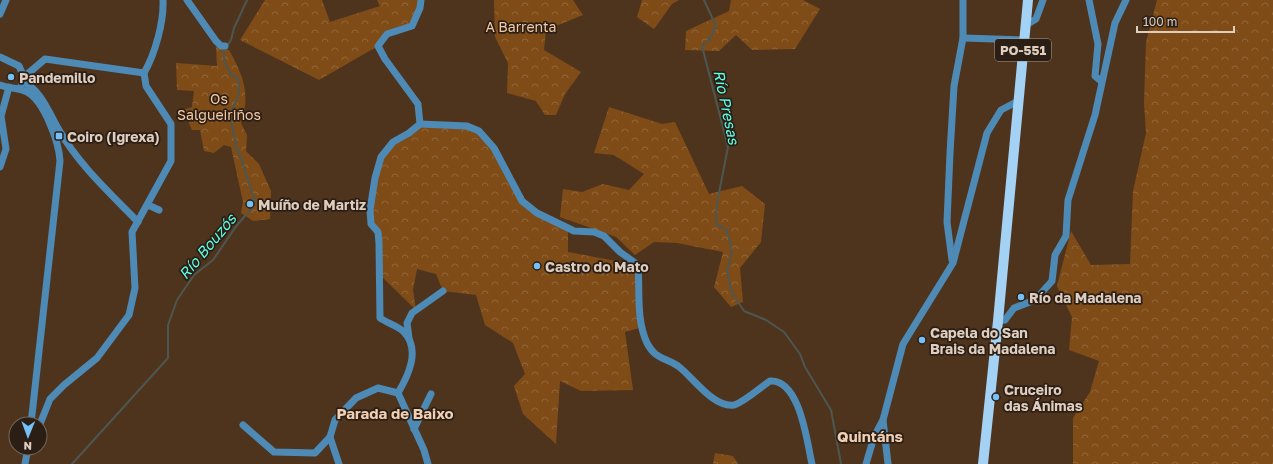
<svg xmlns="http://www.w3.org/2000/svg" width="1273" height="464" viewBox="0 0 1273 464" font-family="'Golos Text',sans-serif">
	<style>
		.forest { fill: url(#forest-crowns) }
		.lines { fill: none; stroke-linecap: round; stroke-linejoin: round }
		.stream { stroke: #4d5751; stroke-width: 2 }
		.minor { stroke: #4d8ab6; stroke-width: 7 }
		.major { stroke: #a3d2f5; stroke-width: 10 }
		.poi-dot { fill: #75c0f6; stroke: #2b1f15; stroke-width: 1.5 }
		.labels { text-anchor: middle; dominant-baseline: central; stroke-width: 3.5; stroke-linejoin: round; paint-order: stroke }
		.shield { fill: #2b1f15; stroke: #a99a8d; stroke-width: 1 }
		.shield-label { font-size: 13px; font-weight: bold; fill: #dfcec0 }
		.park-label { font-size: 14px; fill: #f5c9a4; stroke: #2b1f15 }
		.poi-label { font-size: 14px; font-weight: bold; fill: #dfcec0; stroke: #2b1f15; text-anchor: start }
		.water-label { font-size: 15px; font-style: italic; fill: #5bfee6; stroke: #2b1f15 }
		.neighbourhood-label { font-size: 15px; font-weight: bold; fill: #f1cfb3; stroke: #2b1f15 }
	</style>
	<defs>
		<pattern id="forest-crowns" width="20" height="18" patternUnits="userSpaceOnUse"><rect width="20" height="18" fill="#7f4c18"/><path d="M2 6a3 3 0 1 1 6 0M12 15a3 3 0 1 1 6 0" fill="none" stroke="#916538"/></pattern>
	</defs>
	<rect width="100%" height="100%" fill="#4f341d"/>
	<g class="forest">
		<polygon points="265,0 322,0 330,22 380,6 377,0 421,0 412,26 387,34 378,46 319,80 240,40"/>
		<polygon points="494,0 573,0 583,15 546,30 544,50 581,72 565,94 556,115 545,115 536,101 507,93 508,63 495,37"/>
		<polygon points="642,0 679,0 672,4 654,29 637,17"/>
		<polygon points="731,0 803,0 820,9 795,49 752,50 736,35 719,51 685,50 686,31 729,11"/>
		<polygon points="1157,0 1273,0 1273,464 1073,464 1073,418 1090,392 1099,361 1069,350 1072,317 1057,286 1071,231 1091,265 1130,264 1133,191 1146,133 1144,103 1146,42"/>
		<path d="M216 47 229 50C243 75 251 94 241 123L247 135 246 151 259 164 271 191 270 219 253 221 241 213 243 202 231 147 224 145 214 153 204 151 200 130H192L183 110 192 107 194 91 177 90 176 63 217 66Z"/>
		<polygon points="609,107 662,124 675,122 709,194 742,186 765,204 761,242 740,268 743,302 731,307 714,287 723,252 677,243 654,242 635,255 616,237 560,217 563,189 582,192 603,184 629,190 644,174 614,155 594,153"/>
		<polygon points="420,124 467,126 487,139 522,201 568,228 568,252 638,265 643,327 625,332 633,390 581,391 560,381 556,444 523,414 514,386 525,374 513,343 485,325 476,295 443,291 436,274 417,269 413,290 416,310 379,274 379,243 371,224 381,157 393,142"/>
		<polygon points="715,453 733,456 738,464 713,464"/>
	</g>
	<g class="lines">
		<g class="stream">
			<polyline points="704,0 716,26 709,40 702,46 728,147 717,203 716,224 727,230 732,252 727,271 732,293 744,311 766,320 784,332 800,354 805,367 831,410 841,464"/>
			<path d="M72 464 168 358V325L177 300 194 275 213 260 237 225 252 208 255 201 238 150 235 147 236 142 229 115C237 102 241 93 238 78L231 75 224 61V50L231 40 234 28 247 0"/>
		</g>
		<g class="minor">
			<polyline points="187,0 216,41 221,46 225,46"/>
			<path d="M421 0 420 8 412 26 387 34 378 46 385 59 418 104 420 124 409 133 393 142 381 157 375 178 370 210 371 224 378 232 379 243 380 318C387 323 398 326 404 332 421 350 408 376 398 393L424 450 428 464"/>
			<polyline points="1089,0 1098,44 1095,76 1101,81"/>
			<polyline points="0,14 6,0"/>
			<polyline points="1026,25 1036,19 1043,0"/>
			<polyline points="963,38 1024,40"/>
			<polyline points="0,57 19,66 24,77"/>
			<path d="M22 83C39 85 51 117 59 130 79 165 110 193 138 222"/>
			<path d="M0 85C9 89 18 87 27 92 44 101 59 142 60 161L31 424"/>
			<path d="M20 89 24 77 45 59 144 73C155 54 164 22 163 0"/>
			<path d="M420 124 467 126 479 131 494 148 522 201 537 213 568 228 574 231 594 232 604 236 620 252 638 265C640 290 636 320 647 343 656 360 665 357 678 366 693 377 713 408 734 405 743 403 762 386 770 381 800 379 807 442 812 464"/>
			<polyline points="0,167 6,149 1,116 9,87"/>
			<polyline points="148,205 159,210"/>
			<polyline points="952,260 947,222 950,153 954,86 963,38 963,0"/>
			<polyline points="998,321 1005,320 1014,308 1035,300 1052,281 1055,255 1066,236 1068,200 1095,115 1115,23 1126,0"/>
			<polyline points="409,338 407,323 412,313 443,291"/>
			<polyline points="40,424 50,399 64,385 97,358 129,315 135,288 132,232 171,161 171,124 146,86 144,73"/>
			<polyline points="243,425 274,452 315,453 330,437"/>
			<polyline points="414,429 431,394"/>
			<polyline points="25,464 28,448"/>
			<polyline points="339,464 330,437 335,420 356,398 378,388 398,393"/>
			<polyline points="866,464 874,437 883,420"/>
			<polyline points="888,464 883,420 903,344 953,263 987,133 1001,110 1018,101"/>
		</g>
		<polyline class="major" points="983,464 998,321 1028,0"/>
	</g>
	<g class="poi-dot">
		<circle cx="11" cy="77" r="4"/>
		<rect x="55" y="132" width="8" height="8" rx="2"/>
		<circle cx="250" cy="204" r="4"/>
		<circle cx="537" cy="266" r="4"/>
		<circle cx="1021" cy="297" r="4"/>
		<circle cx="922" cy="340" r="4"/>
		<circle cx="996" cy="397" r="4"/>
	</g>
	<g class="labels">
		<rect class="shield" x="995" y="39" width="56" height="22" rx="3"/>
		<g class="shield-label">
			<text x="1023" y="50">PO-551</text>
		</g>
		<g class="park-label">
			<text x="521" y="26">A Barrenta</text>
			<text x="219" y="98">Os<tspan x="219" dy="16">Salgueiriños</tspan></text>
		</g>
		<g class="poi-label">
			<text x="19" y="77">Pandemillo</text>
			<text x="67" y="136">Coiro (Igrexa)</text>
			<text x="258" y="204">Muíño de Martiz</text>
			<text x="545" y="266">Castro do Mato</text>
			<text x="1029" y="297">Río da Madalena</text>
			<text x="930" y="332">Capela do San<tspan x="930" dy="16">Brais da Madalena</tspan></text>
			<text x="1004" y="389">Cruceiro<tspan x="1004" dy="16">das Ánimas</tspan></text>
		</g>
		<g class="water-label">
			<text transform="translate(727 107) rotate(78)">Río Presas</text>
			<text transform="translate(207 246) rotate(-50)">Río Bouzós</text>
		</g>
		<g class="neighbourhood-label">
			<text x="395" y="413">Parada de Baixo</text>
			<text x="870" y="436">Quintáns</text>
		</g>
	</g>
	<g transform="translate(28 436) rotate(181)"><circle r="19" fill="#2b1f15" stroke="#736559"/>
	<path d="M0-3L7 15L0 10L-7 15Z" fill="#75c0f6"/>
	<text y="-6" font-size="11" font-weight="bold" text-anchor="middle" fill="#dfcec0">N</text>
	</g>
	<path d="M1137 26v6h97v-6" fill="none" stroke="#dfcec0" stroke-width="2"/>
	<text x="1143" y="26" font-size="12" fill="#dfcec0" stroke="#2b1f15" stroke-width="3" paint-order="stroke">100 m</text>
</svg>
